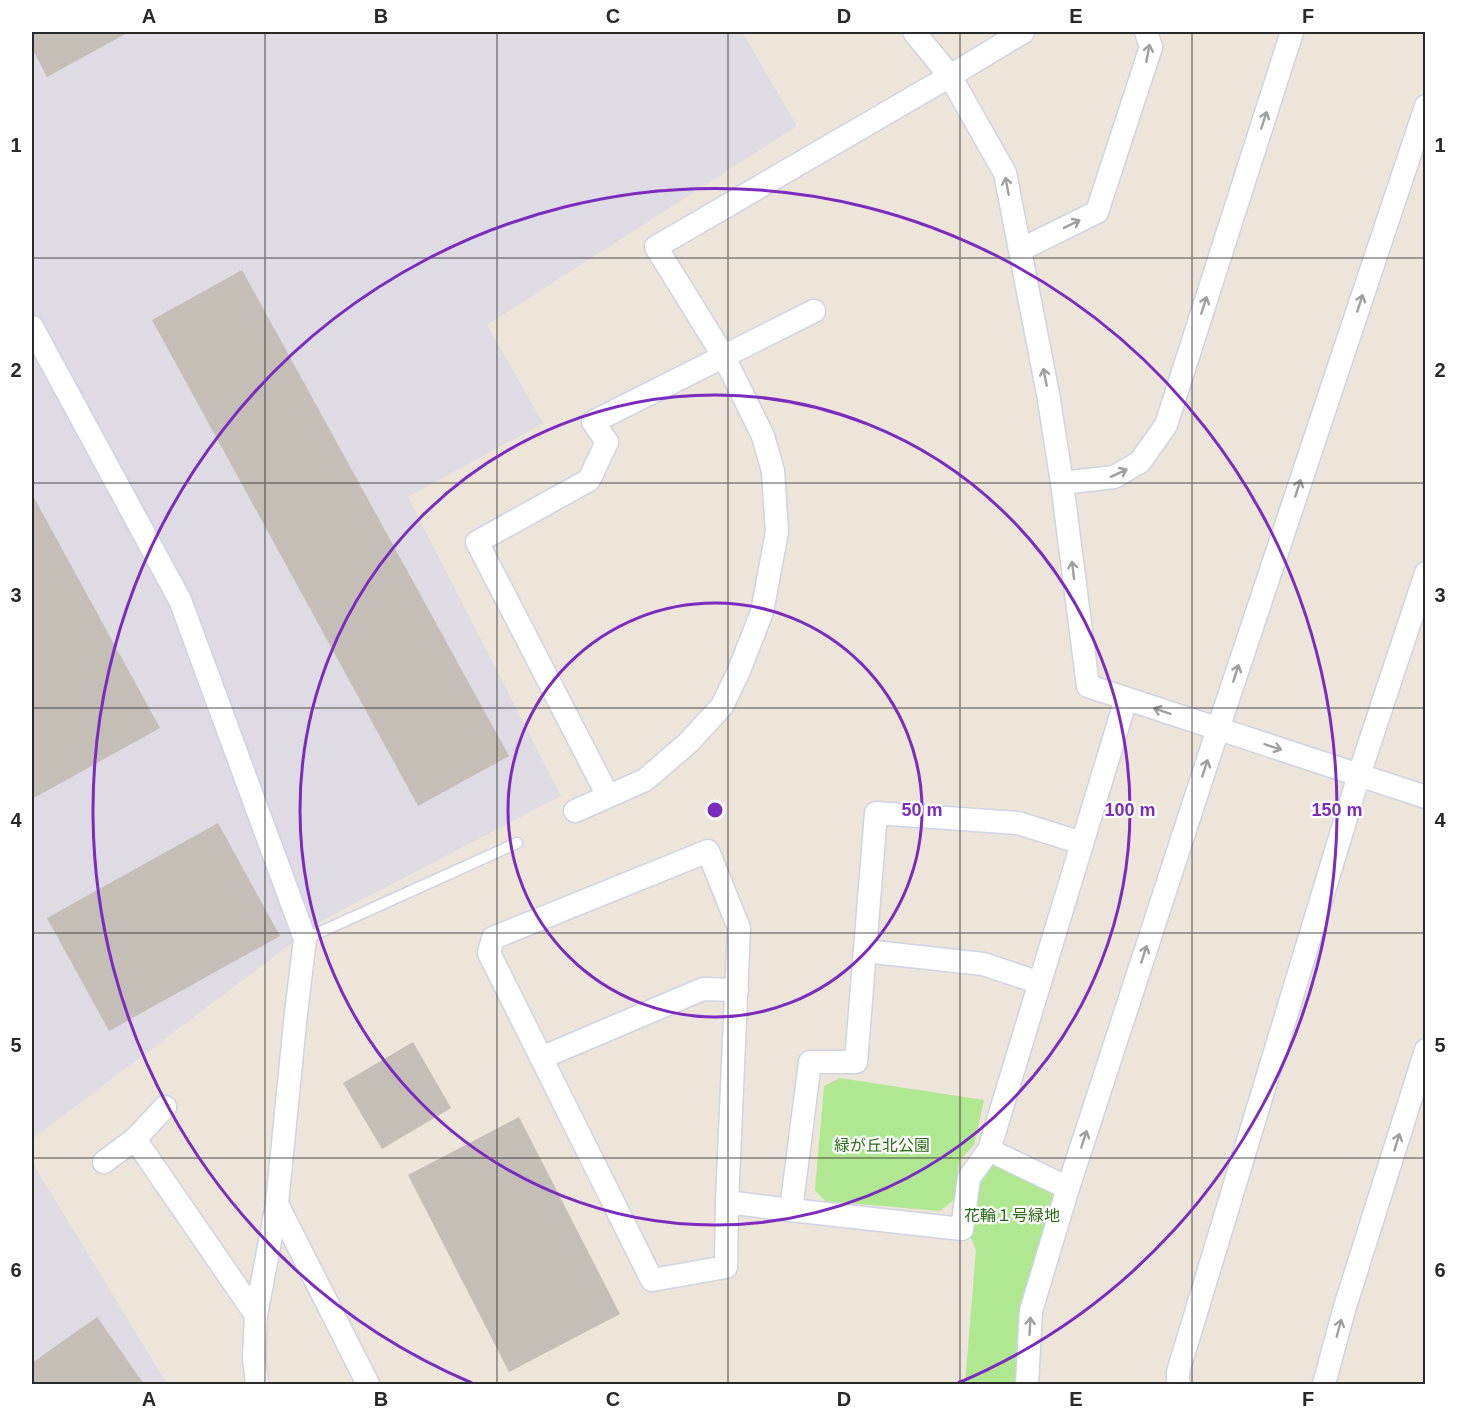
<svg xmlns="http://www.w3.org/2000/svg" width="1457" height="1416" font-family="Arial,'Noto Sans JP',sans-serif">
<rect width="100%" height="100%" fill="#ede4da"/>
<g fill="#dedbe4">
<path d="M32,32H742L797,126L487,325L543,423L408,497L561,796L321,921L32,1139Z"/>
<path d="M32,1162L167,1384H32Z"/>
</g>
<g fill="#b0e892">
<path d="M840,1078L984,1100L974,1145L959,1161L955,1199L940,1211L825,1201L815,1190L824,1086Z"/>
<path d="M990,1155L1064,1190L1023,1384H965L976,1250L968,1231L973,1178Z"/>
</g>
<g fill="#c4beb7">
<path d="M32,32H129L47,77L32,48Z"/>
<path d="M242,270L509,756L418,806L152,320Z"/>
<path d="M32,494L160,728L32,799Z"/>
<path d="M218,823L280,936L109,1031L47,918Z"/>
<path d="M413,1042L451,1108L382,1149L343,1083Z"/>
<path d="M519,1117L620,1314L509,1372L408,1175Z"/>
<path d="M97,1317L144,1384H32V1363Z"/>
</g>
<g fill="none" stroke-linecap="round" stroke-linejoin="round">
<g stroke="#cfd3e4" stroke-width="13">
<path id="service" d="M305,939L517,843"/>
</g>
<g stroke="#cfd3e4" stroke-width="25">
<g id="minor">
<path d="M914,32L950,76L1005,173L1048,394L1062,483L1088,686L1426,797"/>
<path d="M1020,250L1097,212L1151,47L1146,32"/>
<path d="M32,327L180,600L305,939L296,1013L277,1204L256,1315L254,1357L257,1384"/>
<path d="M1062,483L1114,477L1140,462L1166,425L1292,32"/>
<path d="M608,796L477,542L589,480L607,442L593,422L814,311"/>
<path d="M575,811L645,780L688,743L722,706L738,673L762,612L777,532L773,471L763,436L724,357L656,247L950,76L1023,32"/>
<path d="M1082,843L1018,823L876,813L856,1062H810L791,1210L962,1229L969,1178L989,1150L1126,699"/>
<path d="M865,951L983,964L1040,983"/>
<path d="M541,1058L703,989L737,990"/>
<path d="M135,1139L256,1315"/>
<path d="M989,1150L1068,1188"/>
<path d="M104,1162L135,1139L165,1107"/>
<path d="M727,1202L739,928L708,851L493,938L489,953L652,1280L726,1267L727,1202L791,1210"/>
<path d="M277,1204L368,1384"/>
<path d="M1027,1384L1031,1311L1068,1188L1218,729L1426,106"/>
<path d="M1178,1384V1372L1359,775L1426,573"/>
<path d="M1324,1384L1344,1310L1426,1050"/>
</g>
</g>
<use href="#service" stroke="#fff" stroke-width="10"/>
<use href="#minor" stroke="#fff" stroke-width="22"/>
</g>
<defs><path id="oneway-shaft" d="M-6 0H5M1.5-3L5.5 0L1.5 3" fill="none" stroke-width="1.6" stroke-linecap="round" stroke-linejoin="round" transform="scale(1.5)"/></defs>
<g stroke="#9f9f9f">
<use href="#oneway-shaft" transform="translate(1148 53) rotate(-79)"/>
<use href="#oneway-shaft" transform="translate(1264 120) rotate(-72)"/>
<use href="#oneway-shaft" transform="translate(1007 186) rotate(-101)"/>
<use href="#oneway-shaft" transform="translate(1072 224) rotate(-26)"/>
<use href="#oneway-shaft" transform="translate(1360 303) rotate(-72)"/>
<use href="#oneway-shaft" transform="translate(1204 305) rotate(-72)"/>
<use href="#oneway-shaft" transform="translate(1045 377) rotate(-101)"/>
<use href="#oneway-shaft" transform="translate(1119 473) rotate(-25)"/>
<use href="#oneway-shaft" transform="translate(1298 488) rotate(-72)"/>
<use href="#oneway-shaft" transform="translate(1073 570) rotate(-97)"/>
<use href="#oneway-shaft" transform="translate(1236 673) rotate(-72)"/>
<use href="#oneway-shaft" transform="translate(1162 711) rotate(-162)"/>
<use href="#oneway-shaft" transform="translate(1273 747) rotate(18)"/>
<use href="#oneway-shaft" transform="translate(1205 768) rotate(-72)"/>
<use href="#oneway-shaft" transform="translate(1144 954) rotate(-72)"/>
<use href="#oneway-shaft" transform="translate(1084 1139) rotate(-72)"/>
<use href="#oneway-shaft" transform="translate(1397 1142) rotate(-73)"/>
<use href="#oneway-shaft" transform="translate(1030 1326) rotate(-87)"/>
<use href="#oneway-shaft" transform="translate(1339 1328) rotate(-75)"/>
</g>
<path fill="none" stroke="#292929" stroke-width="1.5" stroke-opacity="0.55" d="M265,32V1384M497,32V1384M728,32V1384M960,32V1384M1192,32V1384M32,258H1426M32,483H1426M32,708H1426M32,933H1426M32,1158H1426"/>
<g fill="none" stroke="#7b2cbf" stroke-width="3">
<circle cx="715" cy="810" r="207"/>
<circle cx="715" cy="810" r="415"/>
<path d="M472 1383A622 622 0 1 1 958 1383"/>
</g>
<g text-anchor="middle" dominant-baseline="central" stroke-width="4.5" stroke-linejoin="round" paint-order="stroke">
<g font-size="16" fill="#286b14" stroke="#fff">
<text x="882" y="1145">緑が丘北公園</text>
<text x="1012" y="1215">花輪１号緑地</text>
</g>
</g>
<circle cx="715" cy="810" r="9" fill="#7b2cbf" stroke="#fff" stroke-width="3"/>
<g font-size="18" text-anchor="middle" font-weight="bold" fill="#7b2cbf" stroke="#fff" stroke-width="4.5" stroke-linejoin="round" paint-order="stroke">
<text x="922" y="816">50 m</text>
<text x="1130" y="816">100 m</text>
<text x="1337" y="816">150 m</text>
</g>
<rect width="1457" height="1416" fill="none" stroke="#ffffff" stroke-width="66"/>
<rect x="33" y="33" width="1391" height="1350" fill="none" stroke="#292929" stroke-width="2"/>
<g font-size="20" text-anchor="middle" font-weight="bold" fill="#292929">
<text x="149" y="23">A</text>
<text x="381" y="23">B</text>
<text x="613" y="23">C</text>
<text x="844" y="23">D</text>
<text x="1076" y="23">E</text>
<text x="1308" y="23">F</text>
<text x="16" y="152">1</text>
<text x="1440" y="152">1</text>
<text x="16" y="377">2</text>
<text x="1440" y="377">2</text>
<text x="16" y="602">3</text>
<text x="1440" y="602">3</text>
<text x="16" y="827">4</text>
<text x="1440" y="827">4</text>
<text x="16" y="1052">5</text>
<text x="1440" y="1052">5</text>
<text x="16" y="1277">6</text>
<text x="1440" y="1277">6</text>
<text x="149" y="1406">A</text>
<text x="381" y="1406">B</text>
<text x="613" y="1406">C</text>
<text x="844" y="1406">D</text>
<text x="1076" y="1406">E</text>
<text x="1308" y="1406">F</text>
</g>
</svg>
